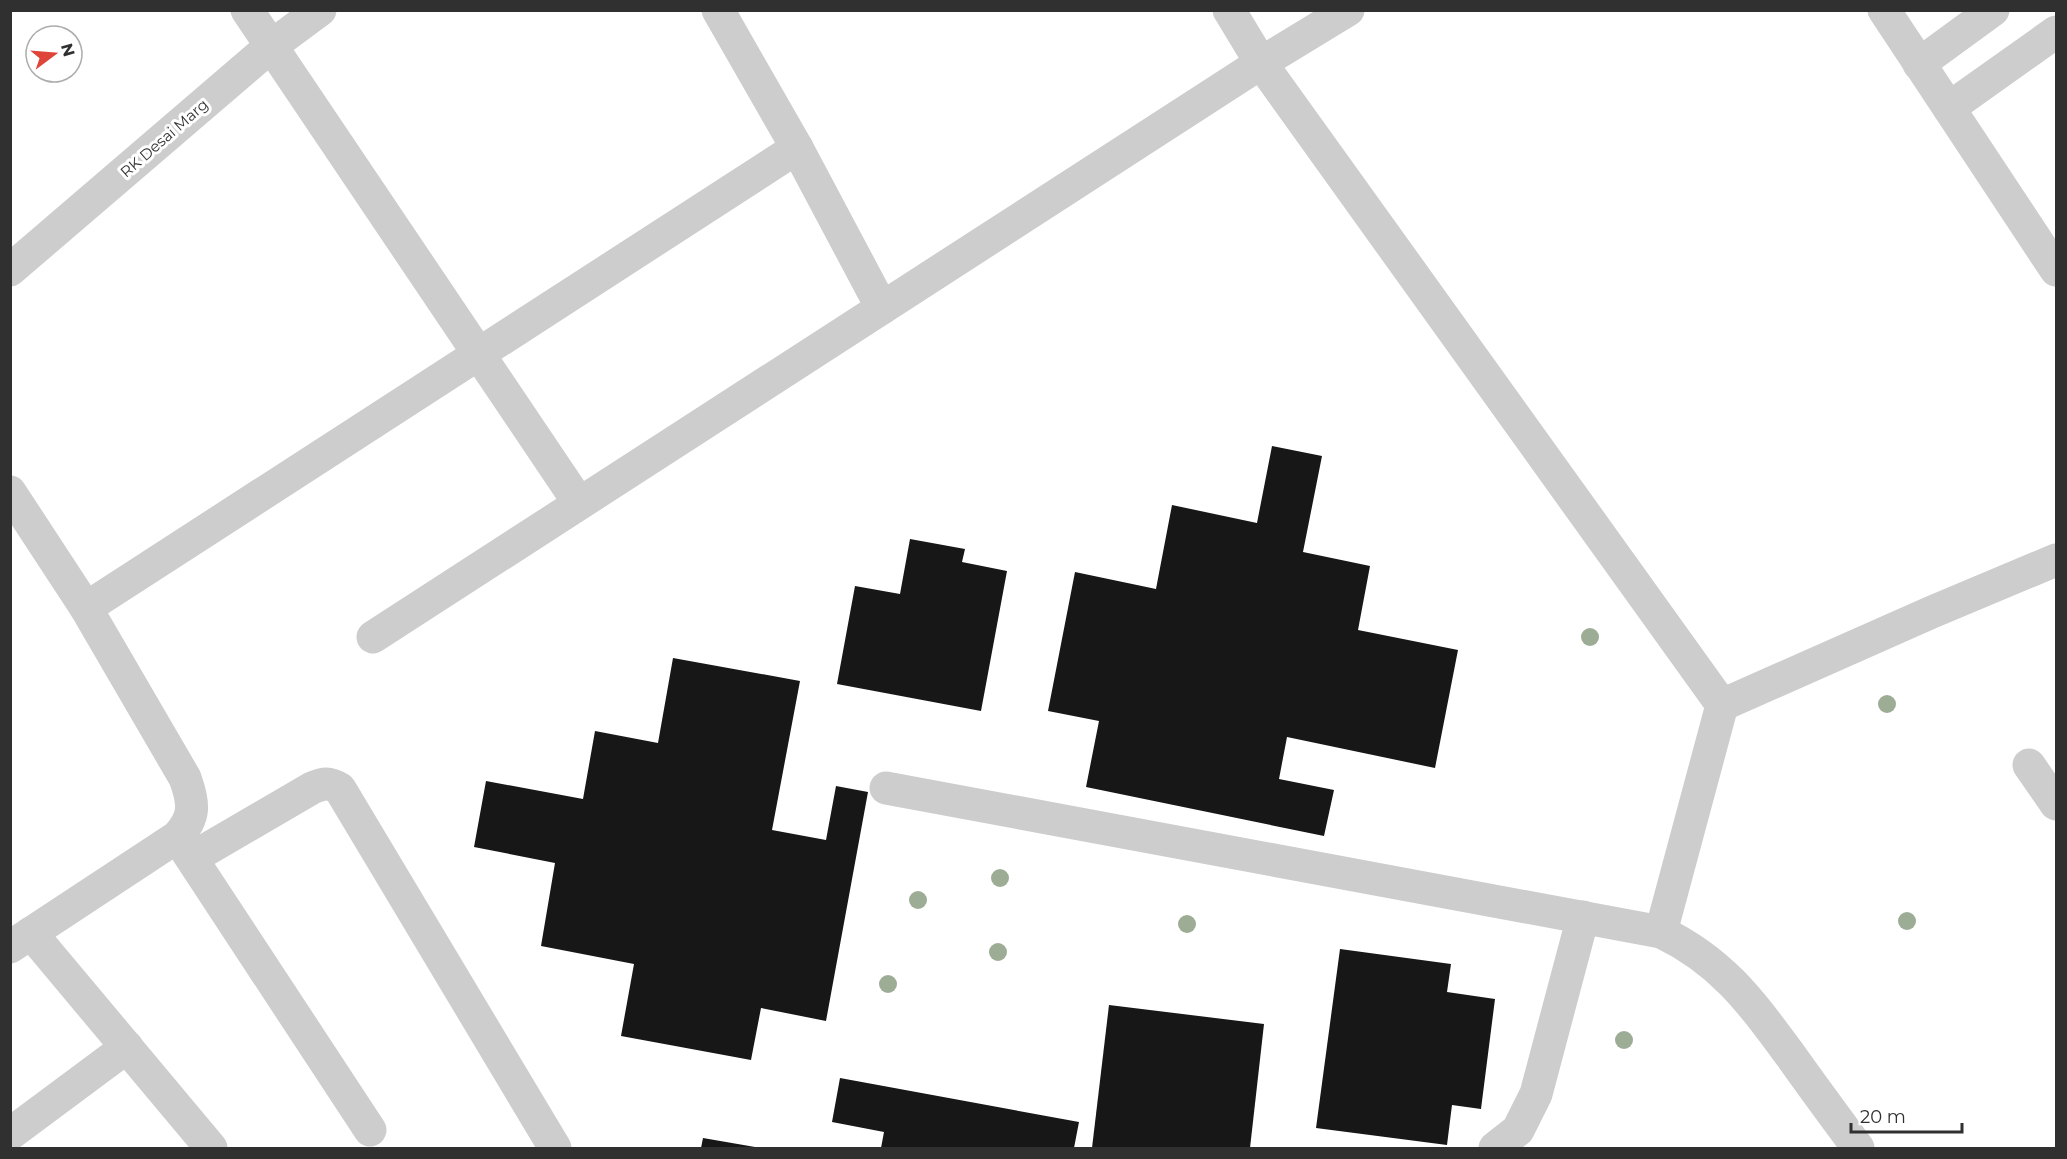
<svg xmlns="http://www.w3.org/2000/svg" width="2067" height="1159" font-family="Montserrat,sans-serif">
<rect width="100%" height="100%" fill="#fff"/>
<g fill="#171717">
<path d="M1272,446L1322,456L1303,552L1370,566L1358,630L1458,650L1435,768L1287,737L1279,779L1334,790L1324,836L1086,787L1099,721L1048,711L1075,572L1156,589L1172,505L1257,523Z"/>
<path d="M910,539L965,549L962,562L1007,571L981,711L837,684L855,586L900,594Z"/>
<path d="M673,658L800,681L772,830L826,840L836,786L868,792L826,1021L761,1008L751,1060L621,1036L634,964L541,946L555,863L474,847L486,781L583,799L595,731L658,743Z"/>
<path d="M1340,949L1451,964L1447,992L1495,999L1481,1109L1452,1105L1447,1145L1316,1128Z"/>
<path d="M1109,1005L1264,1024L1250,1148H1092Z"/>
<path d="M840,1078L1079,1122L1074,1148H881L884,1132L832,1122Z"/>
<path d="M703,1138L755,1147V1148H701Z"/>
</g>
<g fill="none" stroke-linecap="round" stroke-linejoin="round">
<g stroke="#cdcdcd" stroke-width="33">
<path d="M247,10L579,503"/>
<path d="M718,10L797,148L882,308"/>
<path d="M1229,10L1261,63L1722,705L1932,612L2056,560"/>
<path d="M1884,10L2056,270"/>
<path d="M1919,64L1993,10"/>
<path d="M1949,108L2056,32"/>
<path d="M10,270L270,47L320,10"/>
<path d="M10,492L86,608L185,778C194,803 196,817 177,837L10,947"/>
<path d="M86,608L797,148"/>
<path d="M373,637L1261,63L1348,10"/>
<path d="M2029,765L2056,804"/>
<path d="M886,788L1661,932C1723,962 1751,1002 1791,1056C1813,1087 1836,1118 1858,1148"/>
<path d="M180,841L370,1130"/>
<path d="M192,858L312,788C324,783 329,782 340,789L555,1148"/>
<path d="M1661,932L1722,705"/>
<path d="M31,933L211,1148"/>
<path d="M10,1134L127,1047"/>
<path d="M1495,1148L1518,1130L1536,1094L1583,917"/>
</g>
</g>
<g fill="#9dad95">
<circle cx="1590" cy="637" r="9"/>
<circle cx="1887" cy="704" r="9"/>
<circle cx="1000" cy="878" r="9"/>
<circle cx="918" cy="900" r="9"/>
<circle cx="1907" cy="921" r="9"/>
<circle cx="1187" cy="924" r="9"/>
<circle cx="998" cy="952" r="9"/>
<circle cx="888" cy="984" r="9"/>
<circle cx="1624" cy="1040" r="9"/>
</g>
<g text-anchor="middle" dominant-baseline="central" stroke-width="6" stroke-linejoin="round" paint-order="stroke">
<g font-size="15" fill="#303030" stroke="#fff">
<text transform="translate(164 138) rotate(-41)">RK Desai Marg</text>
</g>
</g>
<rect width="2067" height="1159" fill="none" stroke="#303030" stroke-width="24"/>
<g transform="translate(54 54) rotate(74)"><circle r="28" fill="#ffffff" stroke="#acacac" stroke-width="1.5"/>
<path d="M0-4.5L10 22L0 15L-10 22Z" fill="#df443a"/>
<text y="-9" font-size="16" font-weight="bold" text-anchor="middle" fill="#303030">N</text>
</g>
<path d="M1851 1123v9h111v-9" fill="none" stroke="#303030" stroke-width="3"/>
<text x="1860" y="1123" font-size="18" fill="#303030" stroke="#ffffff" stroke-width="4.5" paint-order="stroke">20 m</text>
</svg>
